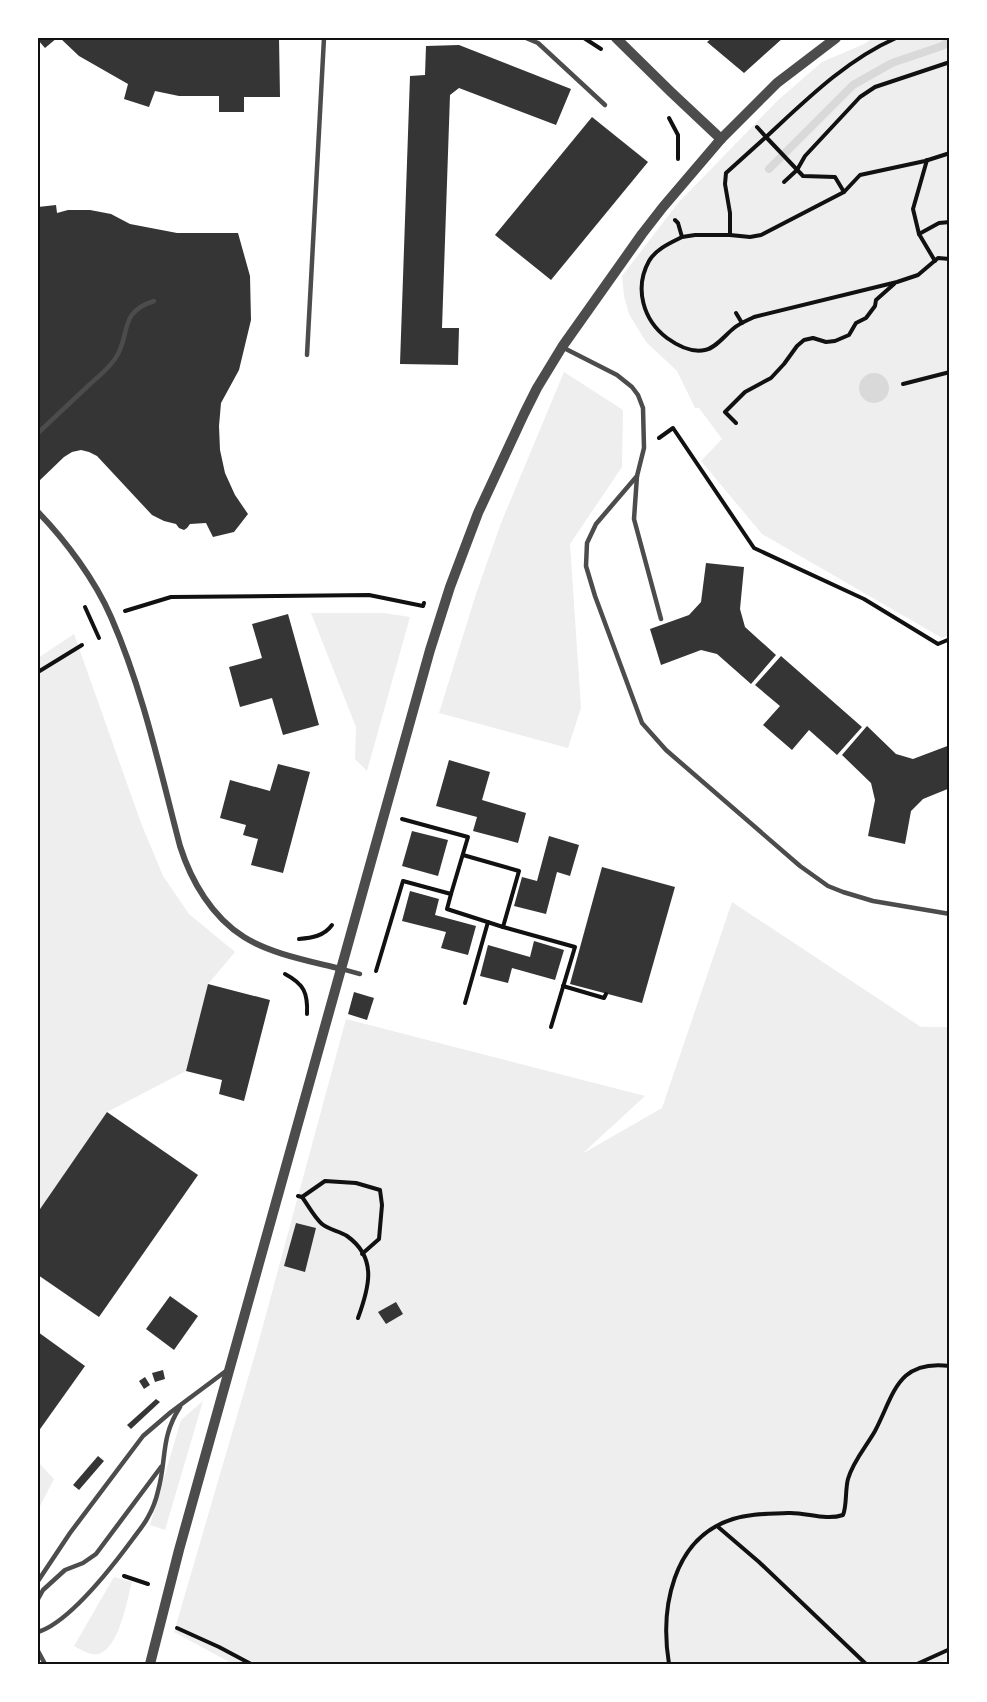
<svg xmlns="http://www.w3.org/2000/svg" width="987" height="1702" font-family="'Space Grotesk',sans-serif">
<rect width="100%" height="100%" fill="#fff"/>
<g fill="#eee">
<path d="M873,38H949V635L942,638L762,534L701,461L722,439L699,408H695L677,371L646,342L629,314L624,296L622,276L678,203L777,101L822,62L864,44Z"/>
<path d="M564,372L623,410L622,467L570,544L581,708L568,748L439,713L476,594L501,523Z"/>
<path d="M311,613H384L410,617L367,771L355,759L356,727Z"/>
<path d="M74,634L141,823L163,876L189,914L235,952L208,984L186,1071L107,1112L38,1212V658Z"/>
<path d="M732,902L921,1027H949V1658L937,1664H233L174,1632L258,1344L346,1019L645,1096L582,1154L662,1108Z"/>
<path d="M203,1401L165,1530L150,1525L181,1420Z"/>
<path d="M38,1462L54,1479L38,1510Z"/>
<path d="M114,1577L132,1582C127,1599 118,1659 92,1654C86,1653 80,1649 74,1646Z"/>
</g>
<circle fill="#d9d9d9" cx="874" cy="388" r="15"/>
<g fill="none" stroke-linecap="round" stroke-linejoin="round">
<path stroke="#d9d9d9" stroke-width="8" d="M769,169L853,85L892,63L942,46L950,41"/>
</g>
<g fill="#353535">
<path d="M38,38H57L45,48L38,40Z"/>
<path d="M60,38H279L280,97H244V112H219V96H179L155,91L149,107L124,99L128,84L79,56Z"/>
<path d="M712,38H783L744,73L707,42Z"/>
<path d="M459,45L571,89L556,125L459,88L450,95L442,328H459L458,365L400,364L410,76L425,75L426,46Z"/>
<path d="M592,117L648,162L551,280L495,235Z"/>
<path d="M56,205L57,213L68,210H90L111,214L130,224L177,233H238L250,276L251,320L239,370L221,403L219,426L220,450L225,473L235,495L248,514L234,532L213,537L206,523L190,524L187,528L184,530L179,528L176,524L164,521L152,515L97,456L89,452L81,450L72,452L64,457L38,482V207Z"/>
<path d="M706,563L744,567L740,609L745,627L776,655L751,684L717,654L701,650L661,665L650,629L689,615L701,602Z"/>
<path d="M288,614L319,725L283,735L272,698L240,707L229,667L262,658L252,624Z"/>
<path d="M781,656L862,727L837,755L809,730L792,750L763,725L780,706L755,685Z"/>
<path d="M867,726L896,754L913,759L950,745V788L923,799L911,811L905,844L868,836L875,800L871,783L842,755Z"/>
<path d="M449,760L490,772L482,800L526,813L518,843L473,831L477,817L436,806Z"/>
<path d="M278,764L310,772L283,873L251,865L258,839L243,835L246,825L220,818L230,780L270,791Z"/>
<path d="M412,831L448,840L438,876L402,866Z"/>
<path d="M549,836L579,845L570,876L557,872L546,914L514,906L522,877L537,881Z"/>
<path d="M602,867L675,887L642,1003L570,984Z"/>
<path d="M410,891L439,899L435,915L476,926L468,955L441,948L446,932L402,921Z"/>
<path d="M534,941L564,950L555,980L512,968L508,983L480,976L488,945L530,957Z"/>
<path d="M208,984L270,1000L244,1101L219,1094L222,1080L186,1071Z"/>
<path d="M354,992L374,998L367,1020L348,1014Z"/>
<path d="M107,1112L198,1175L99,1317L38,1275V1212Z"/>
<path d="M296,1223L316,1228L305,1272L284,1266Z"/>
<path d="M170,1296L198,1316L174,1350L146,1329Z"/>
<path d="M396,1302L403,1314L386,1324L378,1312Z"/>
<path d="M38,1332L85,1366L38,1432Z"/>
<path d="M163,1370L165,1379L155,1382L152,1373Z"/>
<path d="M145,1377L150,1385L144,1389L139,1381Z"/>
<path d="M156,1399L160,1402L131,1429L127,1425Z"/>
<path d="M98,1456L104,1461L79,1490L73,1485Z"/>
</g>
<g fill="none" stroke-linecap="round" stroke-linejoin="round">
<g stroke="#111" stroke-width="4">
<path d="M584,38L601,49"/>
<path d="M669,118L678,135V159"/>
<path d="M784,182L797,170L805,156L860,97L875,87L950,62"/>
<path d="M844,192L835,177L803,176L766,137C806,100 846,60 896,38"/>
<path d="M675,220L678,223L682,237L695,235H730V213L725,184L726,173L766,137L757,127"/>
<path d="M919,234L913,209L927,160"/>
<path d="M730,235L750,237L761,235L844,192L860,175L925,161L950,153"/>
<path d="M682,237C670,243 656,249 649,261C634,288 643,320 667,338C678,346 691,353 705,350C716,348 726,334 734,328C740,323 748,320 754,317L897,282L918,275L938,258L950,259"/>
<path d="M935,261L919,234L939,223L950,222"/>
<path d="M736,313L742,323"/>
<path d="M903,384L950,372"/>
<path d="M736,423L725,412L745,392L771,378L784,364L797,346L804,340L813,338L826,342L835,341L849,335L856,323L866,318L875,306L876,300L894,284"/>
<path d="M659,438L673,428L754,548L864,599L938,644L950,639"/>
<path d="M85,607L99,638"/>
<path d="M125,611L171,597L369,595L423,606L424,603"/>
<path d="M38,672L82,645"/>
<path d="M451,894L447,909L503,927L519,871L463,855"/>
<path d="M503,927L575,947L551,1027"/>
<path d="M299,939C312,938 324,936 332,925"/>
<path d="M376,971L403,881L451,894L468,837L402,819"/>
<path d="M285,974C304,984 308,993 307,1014"/>
<path d="M563,986L604,998L606,994"/>
<path d="M465,1003L488,922"/>
<path d="M298,1196L302,1197C308,1205 314,1217 322,1224C329,1230 340,1231 347,1236C378,1258 369,1288 358,1318"/>
<path d="M302,1197L325,1181L356,1183L380,1190L382,1205L379,1239L362,1254"/>
<path d="M717,1526L759,1562L866,1664"/>
<path d="M124,1576L148,1584"/>
<path d="M177,1628L219,1647L251,1664"/>
<path d="M669,1664C660,1609 672,1538 733,1519C751,1513 770,1514 788,1513C806,1512 825,1521 843,1515C847,1506 845,1490 848,1479C853,1461 866,1447 875,1431C894,1395 897,1359 950,1366"/>
<path d="M917,1664L950,1649"/>
</g>
<g stroke="#4c4c4c" stroke-width="4.5">
<path d="M526,38L538,43L605,105"/>
<path d="M562,347L617,375L632,387L638,395L643,408L644,448L637,476L596,524L587,543L586,566L595,596L642,723L666,750L800,866L828,886L843,892L873,901L950,914"/>
<path d="M307,355L324,38"/>
<path d="M38,433C55,417 72,401 89,385C98,377 108,369 115,359C132,334 117,313 154,301"/>
<path d="M637,476L634,519L661,619"/>
<path d="M342,969L360,974"/>
<path d="M38,1581L70,1533L143,1436L171,1412L226,1371"/>
<path d="M38,1599L43,1590L65,1570L83,1563L96,1554L161,1467"/>
<path d="M38,1632C70,1622 112,1567 132,1540C137,1533 144,1525 148,1517C152,1510 156,1500 158,1491C167,1459 160,1438 180,1407"/>
<path d="M38,1651L45,1664"/>
</g>
<path stroke="#4c4c4c" stroke-width="6" d="M38,512C66,541 95,580 111,617C143,690 160,770 180,846C191,881 212,917 244,937C271,954 310,961 341,969"/>
<g stroke="#4c4c4c" stroke-width="10">
<path d="M616,38L671,92L721,139"/>
<path d="M150,1664L179,1550L430,650L450,587L478,513L524,414L537,388L562,347L642,234L663,207L721,139L777,83L836,38"/>
</g>
</g>
<rect width="987" height="1702" fill="none" stroke="#ffffff" stroke-width="78"/>
<rect x="39" y="39" width="909" height="1624" fill="none" stroke="#111" stroke-width="2"/>
</svg>
